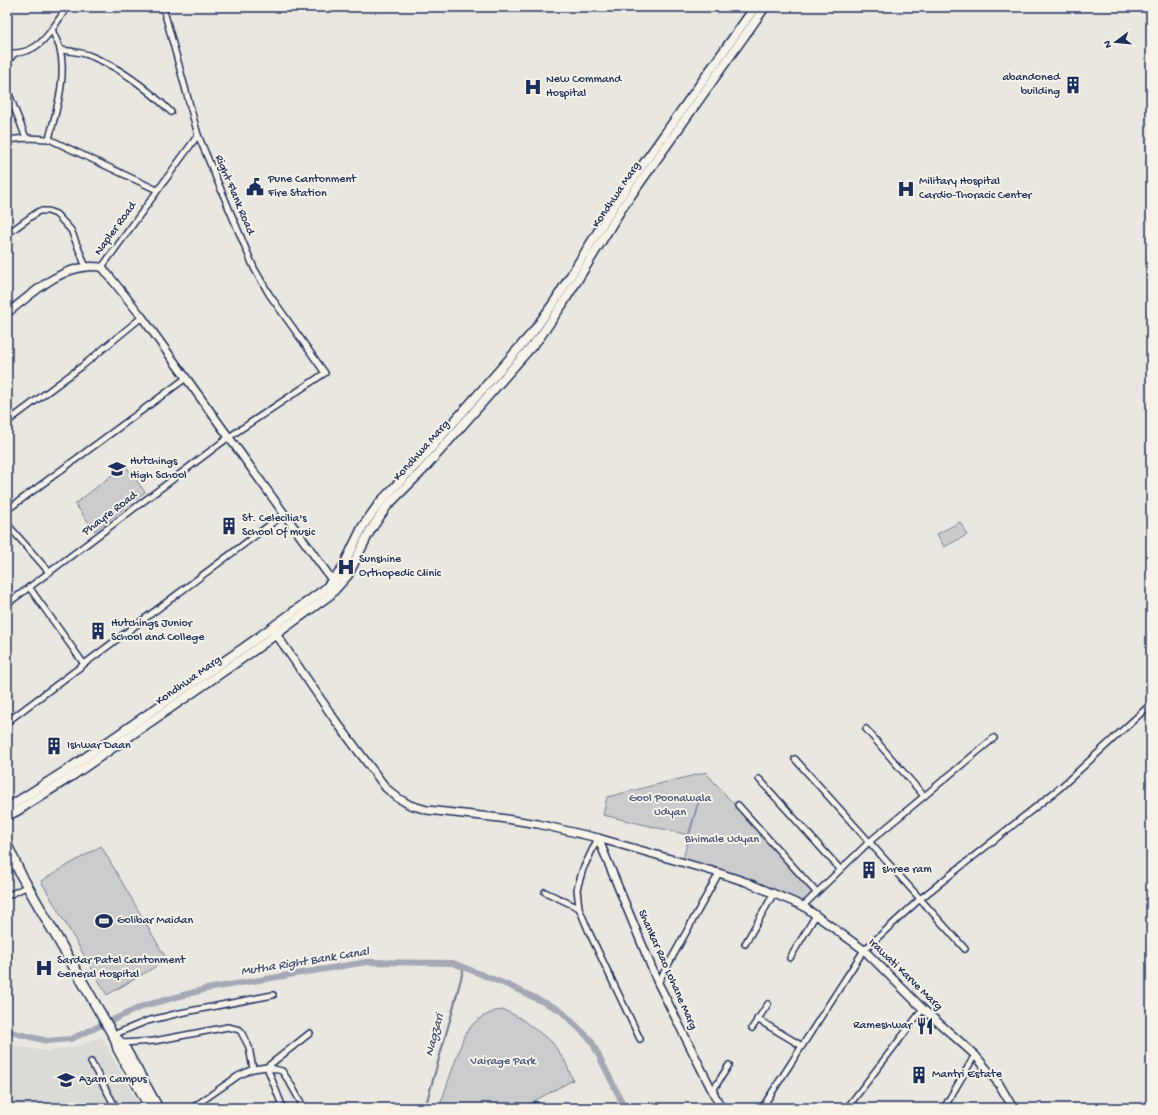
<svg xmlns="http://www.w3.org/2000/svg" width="1158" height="1115" font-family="'Gochi Hand',sans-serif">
<rect width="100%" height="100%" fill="#eae7e0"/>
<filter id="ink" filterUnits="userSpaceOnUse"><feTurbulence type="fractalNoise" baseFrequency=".025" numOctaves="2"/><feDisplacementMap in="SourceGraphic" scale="8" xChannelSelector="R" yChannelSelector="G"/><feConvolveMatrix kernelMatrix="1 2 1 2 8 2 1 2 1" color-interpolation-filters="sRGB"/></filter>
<g filter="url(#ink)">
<path fill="#dadad6" d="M101,1037L141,1108H7V1043L17,1047L48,1051L78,1046Z"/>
<g fill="#cbcccd" stroke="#737e96">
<path d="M125,465L145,492L95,531L75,504Z"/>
<path d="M960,522L967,535L944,547L937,534Z"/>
<path d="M707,772V774L814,894L804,904L683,859L699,800L688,835L603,815L607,797Z"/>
<path d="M101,846L167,960L107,995L41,881Z"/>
<path d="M504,1010L520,1018L552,1042L565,1061L573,1080L521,1108H439L464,1036L473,1024L482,1017L495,1011Z"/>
</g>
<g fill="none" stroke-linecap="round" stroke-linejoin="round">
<path stroke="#6d7892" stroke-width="2" d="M425,1108L452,1013L464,967"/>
<path stroke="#a3a8b4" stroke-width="6" d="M7,1031L47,1041L71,1039L143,1006L206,989L367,962L453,963L510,986L560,1010L591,1040L625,1108"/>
<g stroke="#1b2f5e" stroke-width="8">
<g id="street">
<path d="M60,50C71,51 83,52 93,57C122,69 148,89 171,112"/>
<path d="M7,53C40,56 51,31 67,7"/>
<path d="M7,62L14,54"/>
<path d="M7,89L26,138"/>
<path d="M49,139C56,111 67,78 60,49C58,42 54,36 52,29"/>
<path d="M7,140L26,138L49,139L157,190"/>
<path d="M7,234L39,211H48L56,214L71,230L86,267"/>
<path d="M102,267L198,135"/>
<path d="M7,422L81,367L142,317"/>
<path d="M7,510L186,378"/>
<path d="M7,524L49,572"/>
<path d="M29,587L84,664"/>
<path d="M7,604L229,437L325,373L269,294L254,268L198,135L163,7"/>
<path d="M7,722L284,514"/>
<path d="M866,729L924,796"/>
<path d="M795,759L965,949"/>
<path d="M759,779L840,869"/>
<path d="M738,805L816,892"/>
<path d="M598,838L583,869L577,889L579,908L589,932L640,1039"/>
<path d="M545,892L579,908"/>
<path d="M7,896L28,886"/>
<path d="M803,906L869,842L994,738"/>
<path d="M745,944L774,893"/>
<path d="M790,958L816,915"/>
<path d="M658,983L719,873"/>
<path d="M757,1019L802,1046"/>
<path d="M752,1028L768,1004"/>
<path d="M113,1035L147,1021L180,1013L273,995"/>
<path d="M122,1043L154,1041L228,1027L240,1030L249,1047L253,1069"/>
<path d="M91,1062L116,1108"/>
<path d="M713,1093L715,1087L729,1065"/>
<path d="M536,1105L538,1108"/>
<path d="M192,1108L238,1076L253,1069L267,1067L282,1071L290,1083L304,1108"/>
<path d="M283,1108L267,1067L310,1033"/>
<path d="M762,1108L864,950L920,899L1061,787L1151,704"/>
<path d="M847,1108L923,1009"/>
<path d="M944,1108L975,1055"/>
</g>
</g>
<g stroke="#1b2f5e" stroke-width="10">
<g id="secondary">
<path d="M7,313C30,296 56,270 86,267C91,266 97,267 102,267L142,317L335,584"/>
<path d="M274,631L335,720L386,788L398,798L410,805L427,810L500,818L538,824L598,838L719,873L746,882L803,906L864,950L923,1009L975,1055L999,1084L1013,1108"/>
<path d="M598,838L658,983L721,1108"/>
</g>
</g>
<g stroke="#1b2f5e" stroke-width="11">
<g id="primary">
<path d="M7,808L67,770L249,644L325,589L341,571L363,526L381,501L416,465L533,332L555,301L615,204L755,7"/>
<path d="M7,816L17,811L72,776L253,651L330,595L348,575L370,531L387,506L422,471L540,337L562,305L622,208L765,7"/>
</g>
</g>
<g stroke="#1b2f5e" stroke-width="12">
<g id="highway">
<path d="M7,845L21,875L113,1035L123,1045L158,1108"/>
<path d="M115,1038L118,1049L150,1108"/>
</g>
</g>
<use href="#street" stroke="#f7f3e8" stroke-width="5"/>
<use href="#secondary" stroke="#f7f3e8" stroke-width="7"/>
<use href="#primary" stroke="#f7f3e8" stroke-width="8"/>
<use href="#highway" stroke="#f7f3e8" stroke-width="9"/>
</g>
</g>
<defs>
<g id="building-bare" transform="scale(1.38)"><path d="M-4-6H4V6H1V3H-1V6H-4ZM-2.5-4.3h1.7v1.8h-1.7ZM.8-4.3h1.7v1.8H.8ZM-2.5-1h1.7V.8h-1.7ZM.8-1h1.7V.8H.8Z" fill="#1b2f5e" stroke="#f7f3e8" stroke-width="2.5" paint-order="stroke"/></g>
<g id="hospital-bare" transform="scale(1.38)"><path d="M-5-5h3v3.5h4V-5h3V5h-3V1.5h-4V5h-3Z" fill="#1b2f5e" stroke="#f7f3e8" stroke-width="2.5" paint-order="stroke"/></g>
<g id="civic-bare" transform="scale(1.38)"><path d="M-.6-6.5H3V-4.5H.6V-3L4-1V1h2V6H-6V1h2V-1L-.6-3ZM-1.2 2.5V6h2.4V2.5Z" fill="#1b2f5e" stroke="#f7f3e8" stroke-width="2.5" paint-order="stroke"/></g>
<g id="school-bare" transform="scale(1.38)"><path d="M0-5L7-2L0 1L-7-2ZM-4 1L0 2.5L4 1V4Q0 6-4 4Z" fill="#1b2f5e" stroke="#f7f3e8" stroke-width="2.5" paint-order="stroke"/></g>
<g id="stadium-bare" transform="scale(1.38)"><path d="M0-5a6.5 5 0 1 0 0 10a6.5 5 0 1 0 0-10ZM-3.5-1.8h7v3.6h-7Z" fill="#1b2f5e" stroke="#f7f3e8" stroke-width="2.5" paint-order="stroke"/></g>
<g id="restaurant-bare" transform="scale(1.38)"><path d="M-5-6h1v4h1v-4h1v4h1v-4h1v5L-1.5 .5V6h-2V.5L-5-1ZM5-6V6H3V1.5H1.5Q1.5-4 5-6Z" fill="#1b2f5e" stroke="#f7f3e8" stroke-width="2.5" paint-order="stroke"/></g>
<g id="university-bare" transform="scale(1.38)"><path d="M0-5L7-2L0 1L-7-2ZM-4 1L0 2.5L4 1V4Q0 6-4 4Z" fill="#1b2f5e" stroke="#f7f3e8" stroke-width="2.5" paint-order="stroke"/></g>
</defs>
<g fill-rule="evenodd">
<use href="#building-bare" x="1073" y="85"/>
<use href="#hospital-bare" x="533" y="87"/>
<use href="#civic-bare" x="255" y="187"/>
<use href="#hospital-bare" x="906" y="189"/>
<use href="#school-bare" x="117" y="469"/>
<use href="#building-bare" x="229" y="526"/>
<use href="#hospital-bare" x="346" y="567"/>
<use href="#building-bare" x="98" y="631"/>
<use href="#building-bare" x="54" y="746"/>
<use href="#building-bare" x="869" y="870"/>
<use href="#stadium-bare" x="104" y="921"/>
<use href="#hospital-bare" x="44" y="968"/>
<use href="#restaurant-bare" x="925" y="1026"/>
<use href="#building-bare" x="919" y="1075"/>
<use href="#university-bare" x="66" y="1080"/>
</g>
<g text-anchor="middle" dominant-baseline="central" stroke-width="4" stroke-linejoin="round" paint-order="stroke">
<g font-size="12" fill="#1b2f5e" stroke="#f7f3e8" text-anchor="start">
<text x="1060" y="78" text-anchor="end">abandoned<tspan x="1060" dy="14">building</tspan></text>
<text x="546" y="80">New Command<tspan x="546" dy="14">Hospital</tspan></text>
<text x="268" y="180">Pune Cantonment<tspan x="268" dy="14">Fire Station</tspan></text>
<text x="919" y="182">Military Hospital<tspan x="919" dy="14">Cardio-Thoracic Center</tspan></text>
<text x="130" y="462">Hutchings<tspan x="130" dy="14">High School</tspan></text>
<text x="242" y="519">St. Celecilia's<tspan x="242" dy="14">School Of music</tspan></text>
<text x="359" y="560">Sunshine<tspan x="359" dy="14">Orthopedic Clinic</tspan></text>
<text x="111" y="624">Hutchings Junior<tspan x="111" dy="14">School and College</tspan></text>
<text x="67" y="746">Ishwar Daan</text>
<text x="882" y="870">shree ram</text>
<text x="117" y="921">Golibar Maidan</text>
<text x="57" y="961">Sardar Patel Cantonment<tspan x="57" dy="14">General Hospital</tspan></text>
<text x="912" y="1026" text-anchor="end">Rameshwar</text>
<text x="932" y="1075">Mantri Estate</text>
<text x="79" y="1080">Azam Campus</text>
</g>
<g font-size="12" fill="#1b2f5e" stroke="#f7f3e8">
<text transform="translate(234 195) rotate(67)">Right Flank Road</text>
<text transform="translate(617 195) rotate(-56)">Kondhwa Marg</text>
<text transform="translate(116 229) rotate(-54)">Napler Road</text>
<text transform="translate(422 451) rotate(-48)">Kondhwa Marg</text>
<text transform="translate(110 514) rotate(-37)">Phayre Road</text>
<text transform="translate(189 681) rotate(-35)">Kondhwa Marg</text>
<text transform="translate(667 970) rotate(66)">Shankar Rao Lohane Marg</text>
<text transform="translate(905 975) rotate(44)">Irawati Karve Marg</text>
</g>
<g font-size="12" fill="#47567a" stroke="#f7f3e8">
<text x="670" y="799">Gool Poonawala<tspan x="670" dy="14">Udyan</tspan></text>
<text x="722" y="840">Bhimale Udyan</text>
<text x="503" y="1062">Vairage Park</text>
</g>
<g font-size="13" font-style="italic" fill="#445378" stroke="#f7f3e8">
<text transform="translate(305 962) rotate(-9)">Mutha Right Bank Canal</text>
<text transform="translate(435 1035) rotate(-75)">Nagzari</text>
</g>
</g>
<rect width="1158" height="1115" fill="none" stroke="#f7f3e8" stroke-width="24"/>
<rect x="12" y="12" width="1134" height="1091" fill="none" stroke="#1b2f5e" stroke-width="1.5" filter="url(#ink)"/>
<g transform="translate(1116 42) rotate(254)" stroke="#f7f3e8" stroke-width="3" paint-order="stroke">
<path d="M0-3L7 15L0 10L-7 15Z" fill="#1b2f5e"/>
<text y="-6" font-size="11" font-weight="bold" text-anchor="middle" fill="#1b2f5e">N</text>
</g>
</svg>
